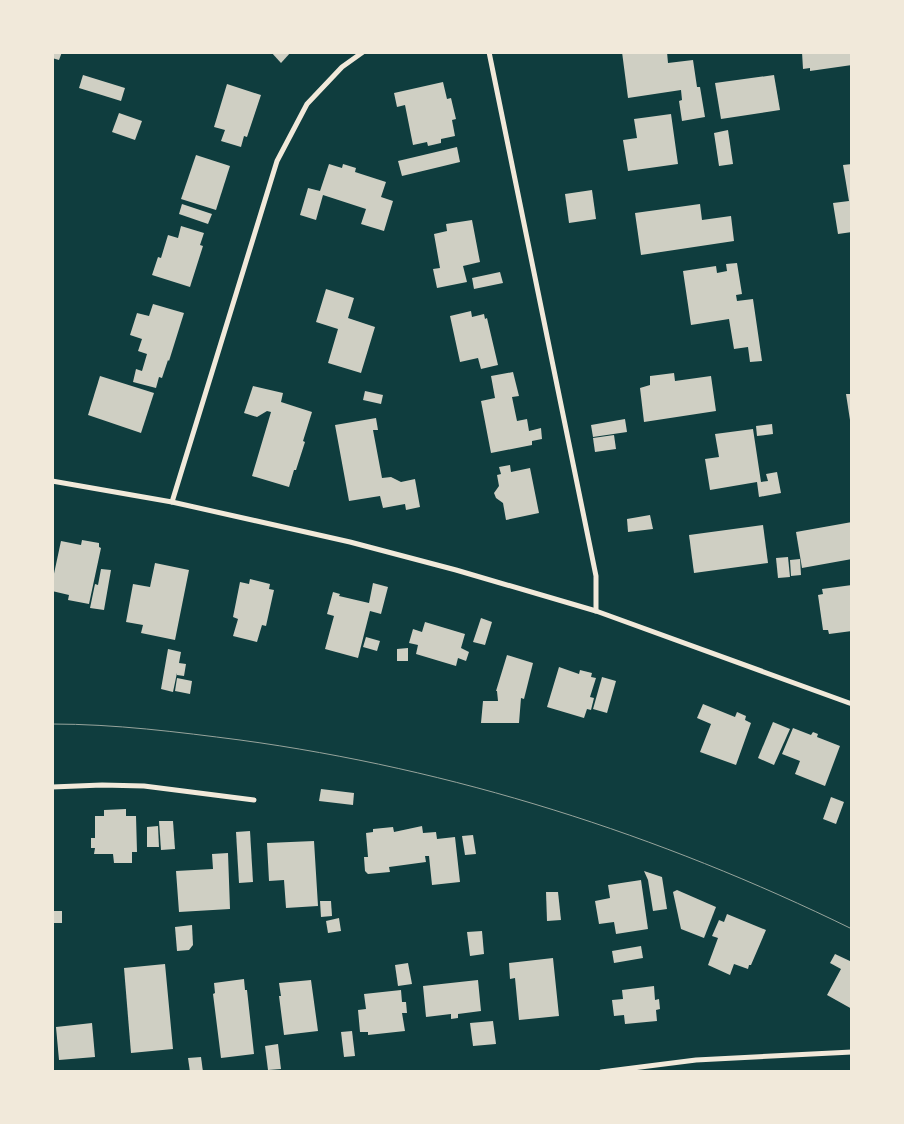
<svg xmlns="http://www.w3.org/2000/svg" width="904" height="1124" font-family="'DejaVu Sans',sans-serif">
<rect width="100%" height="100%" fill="#0f3d3e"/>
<g fill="#cfcfc3">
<path d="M52,52H62L59,60L52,58Z"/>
<path d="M271,52H291L281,63Z"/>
<path d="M622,52H667L668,63L693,60L697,87H700L705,117L682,121L679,101L682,100L681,90L628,98Z"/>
<path d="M802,52H852V65L810,71V68L803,69Z"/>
<path d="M83,75L125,88L121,101L79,88Z"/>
<path d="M774,75L780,110L721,119L715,83Z"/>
<path d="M443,82L447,99L451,98L456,119L452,120L455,136L441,139V143L428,146L427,142L413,145L405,105L397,107L394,93Z"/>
<path d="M227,84L261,95L247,137L244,136L241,147L221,141L225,130L214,127Z"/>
<path d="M119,113L142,121L135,140L112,132Z"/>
<path d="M671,114L678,164L628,171L623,140L637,138L634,119Z"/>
<path d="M728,130L733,164L719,166L714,133Z"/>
<path d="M457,147L460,162L402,176L398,161Z"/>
<path d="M196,155L230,166L216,210L181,199Z"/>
<path d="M329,164L342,168L343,164L356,168L355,172L386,182L381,197L393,201L384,231L361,224L366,209L323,195L316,220L300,215L308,188L320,191Z"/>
<path d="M852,164V232L838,234L833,203L849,201L843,165Z"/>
<path d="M592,190L596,219L569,223L565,194Z"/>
<path d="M182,204L212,214L208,224L179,214Z"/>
<path d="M700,204L702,220L731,216L734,241L641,255L635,213Z"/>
<path d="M472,220L480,262L463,266L467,282L437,288L433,269L440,268L434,234L447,231L446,224Z"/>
<path d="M181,226L204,233L200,245L203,246L190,287L152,275L158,257L161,258L168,235L178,238Z"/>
<path d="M737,263L742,294L736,295L737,301L753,299L762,361L750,362L748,347L734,349L729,319L691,325L683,271L716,266L717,273L727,271L726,264Z"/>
<path d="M500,272L503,283L474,289L472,278Z"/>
<path d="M326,289L354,298L348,318L375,327L361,373L328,363L338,329L316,322Z"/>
<path d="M153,304L184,313L169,361L168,360L162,378L159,377L156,388L133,382L136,369L142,371L147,354L138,351L142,339L130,335L137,313L149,316Z"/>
<path d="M471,311L472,317L484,314L485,319L487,318L498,365L481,369L478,358L460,362L450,316Z"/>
<path d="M513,372L519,396L512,397L517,421L527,419L529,431L541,428L542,439L532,441V445L491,453L481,401L495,398L491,376Z"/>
<path d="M674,373L675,381L711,376L716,411L644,422L640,388L650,385V376Z"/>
<path d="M100,376L154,393L141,433L88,415Z"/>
<path d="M253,386L283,393L281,402L312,412L303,441L305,442L296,470H294L289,487L252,476L271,412L267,411L257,417L244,413Z"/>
<path d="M365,391L383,395L381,404L363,400Z"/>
<path d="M846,394H852V420H850Z"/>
<path d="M376,418L378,430H373L382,478L391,477L401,482L415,479L420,507L406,510L405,504L383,508L380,496L349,501L335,425Z"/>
<path d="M625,419L627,432L593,437L591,425Z"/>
<path d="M772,424L773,434L757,436L756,426Z"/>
<path d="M753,429L761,482L768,481L766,474L777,472L781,493L759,497L757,482L710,490L705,459L719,457L715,434Z"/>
<path d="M614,435L616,449L595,452L593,438Z"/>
<path d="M510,465L511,472L530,468L539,513L506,520L503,503L496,498L494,493L499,486L497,475L501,474L499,467Z"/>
<path d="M650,515L653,529L628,532L627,519Z"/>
<path d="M852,522V559L802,568L796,532Z"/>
<path d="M763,525L768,563L694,573L689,535Z"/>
<path d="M82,540L99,543V547L101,548L89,604L68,600L69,595L52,591V583L61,541L81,545Z"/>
<path d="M788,557L790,577L778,578L776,558Z"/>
<path d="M800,559L801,575L791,576L790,560Z"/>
<path d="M155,563L189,570L175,640L141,633L143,625L126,622L133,584L150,587Z"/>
<path d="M101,569L111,570L104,610L90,608L95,584L98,585Z"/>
<path d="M250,579L270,584L269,589L274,590L266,626L262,625L257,642L233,636L238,619L233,617L240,582L249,584Z"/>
<path d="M373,583L388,587L381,614L370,611L358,658L325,649L334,616L327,614L333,592L340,594L339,596L369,603Z"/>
<path d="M852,585V631L829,634L828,630H823L818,595L823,594L822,589Z"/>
<path d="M481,618L492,622L485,645L473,642Z"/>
<path d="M425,622L465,634L461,648L469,652L466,661L458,658L456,666L416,654L418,645L409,643L413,629L422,632Z"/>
<path d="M366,637L380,641L377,651L363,647Z"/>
<path d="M408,648V661H397V649Z"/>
<path d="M168,649L181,652L179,663L186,664L184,676L177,675V673L173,692L161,689Z"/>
<path d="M507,655L533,663L524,699L521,698L519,723H481L483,701H498L497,691H496Z"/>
<path d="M559,667L579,674L580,670L592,673L591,677L596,678L590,697L594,698L591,710L587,709L584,718L547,707Z"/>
<path d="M602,677L616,681L607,713L593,709Z"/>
<path d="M177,678L192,681L190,694L175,691Z"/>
<path d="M703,704L735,717L737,712L746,716L745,720L751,723L736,765L700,752L711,724L697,718Z"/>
<path d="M773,722L790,729L774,765L758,758Z"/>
<path d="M793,728L811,735L813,732L818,734L817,737L840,746L825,786L795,774L800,761L782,754Z"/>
<path d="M321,789L354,793L353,805L319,801Z"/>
<path d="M831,797L844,802L836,824L823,819Z"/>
<path d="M126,809V816H136L137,852H132V863H114L113,854H94L95,848H91V838H95V816H104V810Z"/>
<path d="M159,821H173L175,849L161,850Z"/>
<path d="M158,826L159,847H147V827Z"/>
<path d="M422,826L423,833L436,832L437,839L455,837L460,882L432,885L429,856H425L426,862L389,867L390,872L368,874L365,871L364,857H368L366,833L373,832V829L393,827L394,832Z"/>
<path d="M250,831L253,882L239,883L236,832Z"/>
<path d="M473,835L476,854L465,855L462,836Z"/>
<path d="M314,841L318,906L286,908L284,880L269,881L267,843Z"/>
<path d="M228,853L230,909L179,912L176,871L213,869L212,854Z"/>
<path d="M644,871L662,877L667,909L653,911L648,880Z"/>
<path d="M641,880L648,929L616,934L614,922L599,924L595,901L610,898L608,885Z"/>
<path d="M677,890L716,907L704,938L681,929L673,892Z"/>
<path d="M546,892H558L561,920L547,921Z"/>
<path d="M320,901H331L332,916L321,917Z"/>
<rect x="52" y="911" width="10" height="12"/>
<path d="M727,914L766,930L751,965H749L748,969L734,964L730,975L708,965L718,938L712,936L719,920L724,922Z"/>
<path d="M339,918L341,931L328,933L326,921Z"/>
<path d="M192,925L193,945L189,950L177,951L175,927Z"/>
<path d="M482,931L484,954L470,956L467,932Z"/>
<path d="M641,946L643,958L614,963L612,951Z"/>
<path d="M835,954L852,962V1009L827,995L841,969L830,963Z"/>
<path d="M553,958L559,1016L519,1020L515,978L510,979L509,963Z"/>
<path d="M408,963L412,984L398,986L395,965Z"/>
<path d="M165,964L173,1049L131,1053L124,968Z"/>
<path d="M244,979L245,990H247L254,1054L221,1058L213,994L215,993L214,983Z"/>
<path d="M311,980L318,1031L284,1035L279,996H281L279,983Z"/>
<path d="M478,980L481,1011L458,1014V1018L451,1019V1014L426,1017L423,986Z"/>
<path d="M654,986L655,1000L659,999L660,1009L656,1010L657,1021L625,1024L624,1015L614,1016L612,1000L623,999L622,990Z"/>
<path d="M401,990L402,1002H406L407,1013H402L405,1031L368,1035V1032H360L358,1010L366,1009L364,994Z"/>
<path d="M493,1021L496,1044L473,1046L470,1023Z"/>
<path d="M92,1023L95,1057L59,1060L56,1027Z"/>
<path d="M352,1031L355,1056L344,1057L341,1032Z"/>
<path d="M278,1044L281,1069L268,1070L265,1046Z"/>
<path d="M201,1057L203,1072H190L188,1058Z"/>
</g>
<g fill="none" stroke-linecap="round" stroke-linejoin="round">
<g stroke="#f1e9da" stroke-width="5">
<path d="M489,52L596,576V611"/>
<path d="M52,481L172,502L350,542L456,570L596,611L852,704"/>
<path d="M172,502L277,161L307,104L342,67L363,52"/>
<path d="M52,787L102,785L144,786L254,800"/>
<path d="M601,1072L696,1060L852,1052"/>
</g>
<path stroke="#97a49c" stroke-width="1" d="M52,724C115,724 178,732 240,740C453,769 658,834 852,929"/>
</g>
<rect width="904" height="1124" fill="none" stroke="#f1e9da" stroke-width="108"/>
</svg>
